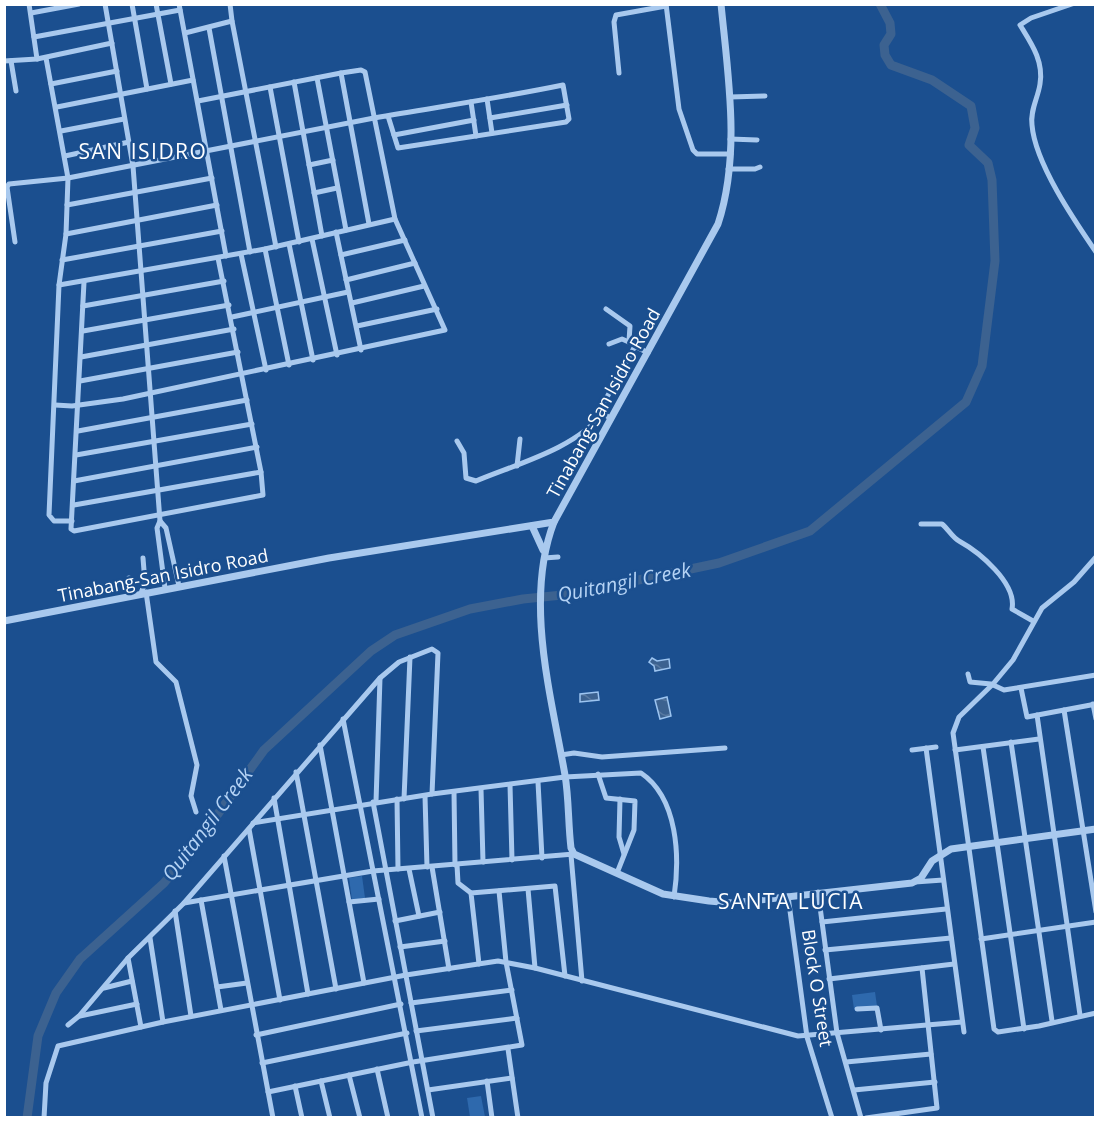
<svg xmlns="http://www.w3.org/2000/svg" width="1100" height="1122" font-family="'Open Sans',sans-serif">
<defs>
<pattern id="water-waves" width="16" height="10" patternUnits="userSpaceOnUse" patternTransform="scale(1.5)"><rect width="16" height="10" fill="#3c6290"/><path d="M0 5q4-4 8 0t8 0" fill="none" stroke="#597aa1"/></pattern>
</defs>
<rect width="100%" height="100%" fill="#1b4f8f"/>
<g fill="#2e69ad">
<path d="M362,876L365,898L352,900L349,878Z"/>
<path d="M875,992L877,1006L854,1009L852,995Z"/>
<path d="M481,1096L485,1117H470L467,1098Z"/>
</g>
<g fill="url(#water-waves)" stroke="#9cc4f0" stroke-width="1.5">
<path d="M652,658L657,661L669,659L670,668L655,671L654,666L649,662Z"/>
<path d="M598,692L599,700L580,702V694Z"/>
<path d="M667,697L671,716L660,719L655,700Z"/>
</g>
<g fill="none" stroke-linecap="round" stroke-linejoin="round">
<path stroke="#3c6290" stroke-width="9" d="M27,1118L38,1036L56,993L80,959L164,883L197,843L264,750L371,651L395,635L470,609L523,599L572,594L719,563L810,531L966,402L982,366L995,261L992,180L988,163L969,145L975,128L971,106L932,80L891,65L885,55L884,45L891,34L890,23L880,4"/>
<g stroke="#a9c9ee" stroke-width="5">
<path d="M29,4L37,59"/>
<path d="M105,4L133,166L160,521"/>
<path d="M132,4L147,89"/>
<path d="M156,4L171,84"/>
<path d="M179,4L226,256"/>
<path d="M230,4L232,21"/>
<path d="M666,4L679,109L693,150L697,154H731"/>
<path d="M1072,4L1031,18L1020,25C1031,43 1044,61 1040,84C1038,98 1030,110 1032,125C1035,163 1074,220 1096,252"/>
<path d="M31,13L79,4"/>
<path d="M209,28L250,252"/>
<path d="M185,33L232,21L276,247"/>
<path d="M34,37L180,10"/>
<path d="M46,58L68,178L66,234L59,285L49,515L54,521H72"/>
<path d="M4,61L37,59L112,43"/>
<path d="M11,61L16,91"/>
<path d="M341,73L369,224"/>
<path d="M619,73L614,22L616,15L666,6"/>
<path d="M317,78L346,230"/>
<path d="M294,82L322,236"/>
<path d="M51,84L117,71"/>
<path d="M270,87L299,242"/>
<path d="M730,97L765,96"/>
<path d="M487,99L492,133"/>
<path d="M471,102L476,136"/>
<path d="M57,107L193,80"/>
<path d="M490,118L567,105"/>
<path d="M61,131L124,119"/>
<path d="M394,135L474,120"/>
<path d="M730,139L757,140"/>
<path d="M65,156L129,142"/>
<path d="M309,165L333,160"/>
<path d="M728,169H755L760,167"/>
<path d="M314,193L337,188"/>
<path d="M67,205L212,178"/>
<path d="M336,232L361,350"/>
<path d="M66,234L217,205"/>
<path d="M312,239L337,355"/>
<path d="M15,242L7,187L9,184L68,178L374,118C437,107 500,98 563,85L569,119L566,122L398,148L388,116"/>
<path d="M289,244L313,360"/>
<path d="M265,249L289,365"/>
<path d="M241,254L266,370"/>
<path d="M341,255L405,240"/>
<path d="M62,260L222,231"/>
<path d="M346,280L415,263"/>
<path d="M84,282L71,529L74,531L263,495L261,472L218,258"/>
<path d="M59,285L265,249L395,219"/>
<path d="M352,303L424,286"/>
<path d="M83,306L224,281"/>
<path d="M606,309L630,326L629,341"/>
<path d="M232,317L348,292"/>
<path d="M357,326L437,309"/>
<path d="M83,331L229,305"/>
<path d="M609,344L622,339L631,343"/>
<path d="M81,357L234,329"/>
<path d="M80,381L238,352"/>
<path d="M55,405L72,406L123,399L445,330L395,219L365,72L361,70L341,73L198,101"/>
<path d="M611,419L603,413L601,408L635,346L648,353"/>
<path d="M78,431L247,400"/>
<path d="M457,441L464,453L466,478L476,481C516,464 575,449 603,413"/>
<path d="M76,455L252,424"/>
<path d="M517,466L520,439"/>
<path d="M74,481L257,447"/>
<path d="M74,505L261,472"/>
<path d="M921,524H942C948,529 953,538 959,541C979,552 1017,583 1012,609L1033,621"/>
<path d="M1096,557L1074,582L1042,608L1013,660L993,684L959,717L953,733L994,1029L998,1032L1039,1026L1096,1013"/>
<path d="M544,558L558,557"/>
<path d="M129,578L131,595"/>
<path d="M165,588L157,528L160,521L166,528L179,586"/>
<path d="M146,592L156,662L176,682L197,765L191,796L196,812"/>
<path d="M141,593L145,583L143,558"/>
<path d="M968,674L970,682L991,684L1004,690L1096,675"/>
<path d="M1021,688L1027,717L1096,704"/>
<path d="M1093,704L1096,719"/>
<path d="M1064,710L1096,912"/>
<path d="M1037,715L1080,1015"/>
<path d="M343,719L422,1118"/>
<path d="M1011,742L1052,1021"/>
<path d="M320,745L364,983"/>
<path d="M983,747L1024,1029"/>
<path d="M926,748L964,1032"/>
<path d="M912,750L936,747"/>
<path d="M955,750L1039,739"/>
<path d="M561,755L574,753L602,757L725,748"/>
<path d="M296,772L336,989"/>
<path d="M598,774L606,798L635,801L634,830L617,873"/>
<path d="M538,782L542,858"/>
<path d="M510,785L512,860"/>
<path d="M481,789L483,862"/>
<path d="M454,792L455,865"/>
<path d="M425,796L427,867"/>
<path d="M274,798L308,994"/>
<path d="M397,799L398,869"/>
<path d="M404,799L410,657"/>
<path d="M620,799L619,837L624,854"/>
<path d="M373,802L433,1118"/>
<path d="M376,802L380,678"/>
<path d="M253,823L432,794L565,777L641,773C678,798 680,857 674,897"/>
<path d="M249,829L280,1000"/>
<path d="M571,855L582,981"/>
<path d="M224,856L273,1118"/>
<path d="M457,865L458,883L471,893"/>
<path d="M432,867L449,969"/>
<path d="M409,869L419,916"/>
<path d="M915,882L943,880"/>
<path d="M528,889L535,968"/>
<path d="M818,892L837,1033L861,1118"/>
<path d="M788,896L807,1037L832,1118"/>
<path d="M201,900L221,1010"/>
<path d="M349,902L379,899"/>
<path d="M184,903L373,871L574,854"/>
<path d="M175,911L191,1016"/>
<path d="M395,921L440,912"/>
<path d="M822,922L946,909"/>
<path d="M150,938L163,1022"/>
<path d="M981,939L1096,922"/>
<path d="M400,947L445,941"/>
<path d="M825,950L951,938"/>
<path d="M128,958L141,1027"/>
<path d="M479,964L471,893L555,886L565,976"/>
<path d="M829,979L954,964"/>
<path d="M217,987L247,983"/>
<path d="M104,988L132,981"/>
<path d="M411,1003L512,990"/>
<path d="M857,1009L877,1008L881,1030"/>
<path d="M80,1016L137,1004"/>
<path d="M68,1025L79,1016L128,958L184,903L380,678L399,662L432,649L438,653L432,794"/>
<path d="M416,1031L517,1018"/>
<path d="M256,1035L401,1004"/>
<path d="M508,1049L518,1118"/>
<path d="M846,1062L931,1054"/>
<path d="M262,1063L407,1033"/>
<path d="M377,1069L388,1118"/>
<path d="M349,1075L360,1118"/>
<path d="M321,1081L330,1118"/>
<path d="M487,1081L492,1118"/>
<path d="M295,1086L302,1118"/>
<path d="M428,1090L512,1078"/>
<path d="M854,1090L935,1082"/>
<path d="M268,1092L413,1062L522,1045L506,962L499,891"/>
<path d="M44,1118L46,1083L58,1046L163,1022L406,975L498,961L535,968L798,1036L962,1022"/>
<path d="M866,1118L937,1108L922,968"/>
</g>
<g stroke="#a9c9ee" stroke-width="7">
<path d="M554,522C524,600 551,695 565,775C569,799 568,823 571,848L574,854L663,894L709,901L732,903L912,883L921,878L932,861L951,849L1096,829"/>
<path d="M532,526L543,550"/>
<path d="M4,621L329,558L554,522L718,224C741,154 728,76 721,4"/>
</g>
</g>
<g text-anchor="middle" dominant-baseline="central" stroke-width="5" stroke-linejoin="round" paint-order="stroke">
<g font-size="18" fill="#fff" stroke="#1b4f8f">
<text transform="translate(603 403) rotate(-61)">Tinabang-San Isidro Road</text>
<text transform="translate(163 575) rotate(-11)">Tinabang-San Isidro Road</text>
<text transform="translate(818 988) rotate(81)">Block O Street</text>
</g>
<g font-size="20" font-style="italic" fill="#b5d3f5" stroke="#1b4f8f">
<text transform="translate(624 582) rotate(-11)">Quitangil Creek</text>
<text transform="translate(207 824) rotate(-53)">Quitangil Creek</text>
</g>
<g font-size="21" letter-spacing="1.5" fill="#fff" stroke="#1b4f8f">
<text x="143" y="151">SAN ISIDRO</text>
<text x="791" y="901">SANTA LUCIA</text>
</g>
</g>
<rect width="1100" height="1122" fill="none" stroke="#ffffff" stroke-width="12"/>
</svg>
